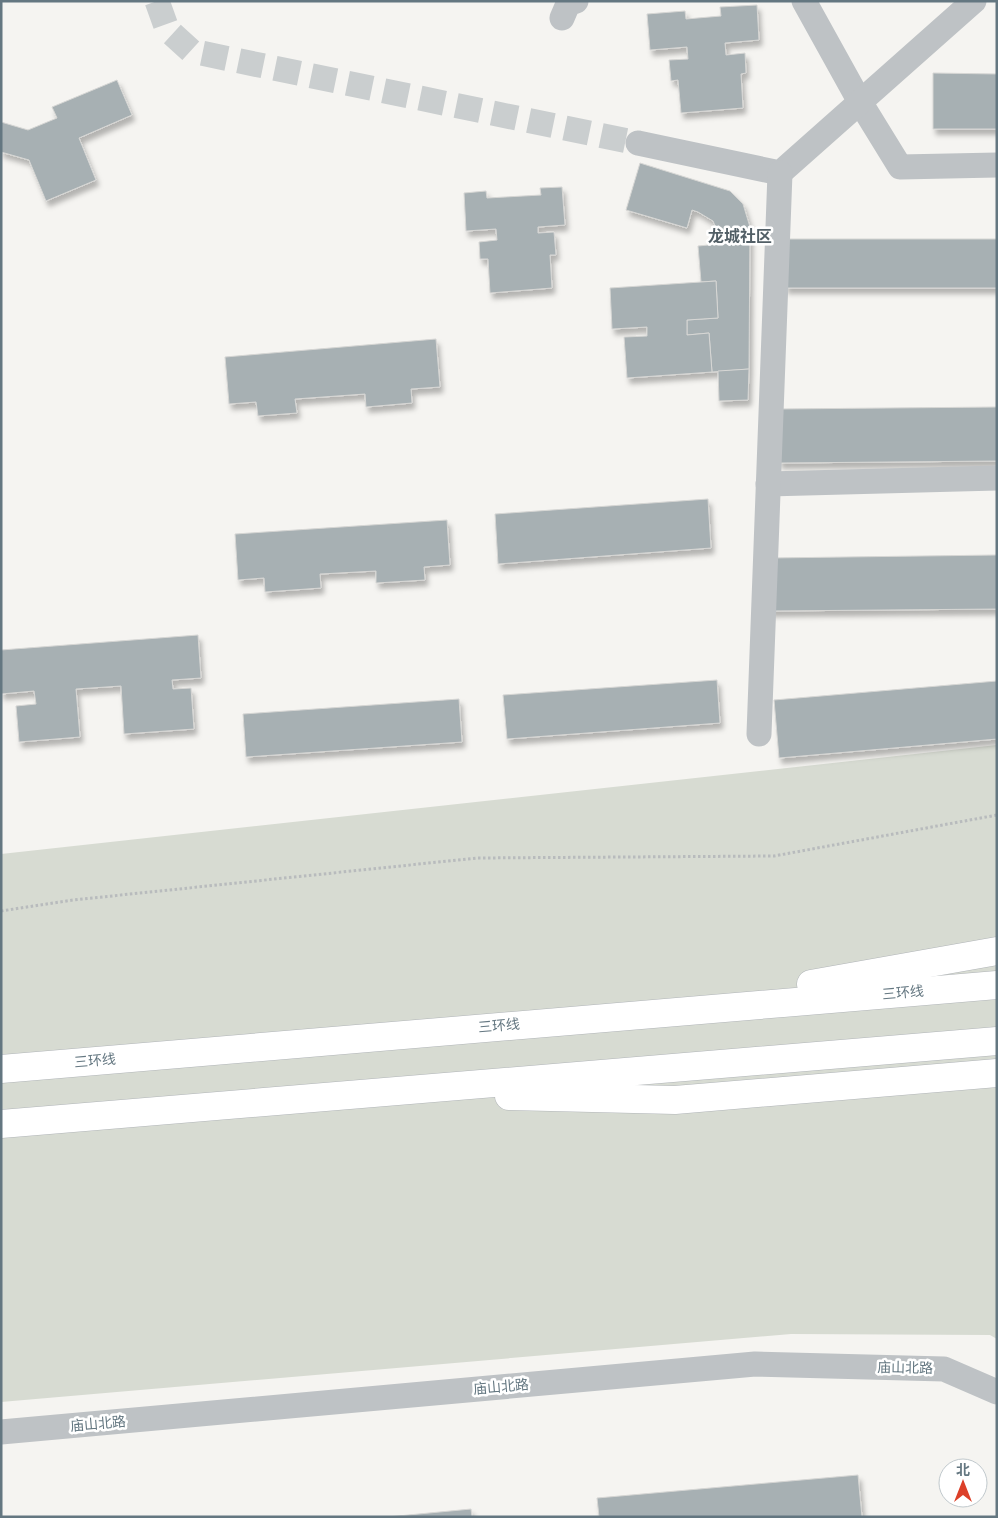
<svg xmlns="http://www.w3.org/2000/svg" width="998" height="1518" font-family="Karla,'Noto Sans SC',sans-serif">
<defs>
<filter id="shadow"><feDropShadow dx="3" dy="5.5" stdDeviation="2.5" flood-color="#0004"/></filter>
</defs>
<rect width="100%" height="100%" fill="#f5f4f1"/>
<path fill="#d7dbd2" d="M997,745V1339L990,1335L791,1334L1,1402V854Z"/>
<g fill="#a7b0b3" stroke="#d6d6d4" filter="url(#shadow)">
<path d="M757,5L759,40L725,43L726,55L745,53L746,73L741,74L743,108L681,113L678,80L671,81L669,60L688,59L687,47L650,50L647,14L685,11L686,19L721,16L720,7Z"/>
<path d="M933,73L997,74V129H933Z"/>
<path d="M117,80L132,115L79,138L96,180L46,201L29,160L1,152V122L28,130L57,118L52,107Z"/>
<path d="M640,163L730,191L743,204L750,227L749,369L712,372L709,333L687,335V320L718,318L716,281L701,282L698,246L719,244L716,228L713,221L698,212L692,210L687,228L626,210Z"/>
<path d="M562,187L565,225L538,227V233L554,232L556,255H550L552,288L490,293L488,259H480L479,242L497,240L496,229L466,231L464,193L486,191L487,198L541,195L540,188Z"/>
<path d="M786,239H997V288H785Z"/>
<path d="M716,281L718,318L687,320V335L709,333L712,372L627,378L624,337L647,336V327L612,329L610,288Z"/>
<path d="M436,339L440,387L411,389L412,403L366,407L365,394L295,399L297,413L258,416L256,402L229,404L225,357Z"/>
<path d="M749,369L748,400L719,401L718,371Z"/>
<path d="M997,407V461L779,463L778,409Z"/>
<path d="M708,499L711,548L498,564L495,514Z"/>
<path d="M447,520L450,565L424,567L425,580L376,583V571L320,574L321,588L265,592L264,578L238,580L235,534Z"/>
<path d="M997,555V609L769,611V558Z"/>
<path d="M198,635L201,678L172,680L173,689L191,688L194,729L124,734L121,686L76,689L80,737L19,742L16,706L36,704L34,691L1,694V650Z"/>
<path d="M717,680L720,723L507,739L503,695Z"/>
<path d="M997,681V739L779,758L774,700Z"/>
<path d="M459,699L462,742L246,757L243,714Z"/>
<path d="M858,1475L862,1517H599L597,1498Z"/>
<path d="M471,1509L472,1517H387Z"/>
</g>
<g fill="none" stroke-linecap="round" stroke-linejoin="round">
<path stroke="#cacecf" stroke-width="25" stroke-dasharray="25 12" stroke-linecap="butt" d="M157,1L167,29L191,51L638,143"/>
<g stroke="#b1b5b8" stroke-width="29">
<g id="trunk">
<path d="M811,984L997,951"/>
<path d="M1,1069L997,985"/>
<path d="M509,1096L675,1100L997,1073"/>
<path d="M1,1124L997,1041"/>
</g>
</g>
<path stroke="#b8bbbd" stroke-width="3" stroke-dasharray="2.5 2.5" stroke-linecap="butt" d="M1,911L73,900L477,858L774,856L997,815"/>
<g stroke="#bec2c5" stroke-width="25">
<path d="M804,1L860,102L900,167L997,165"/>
<path d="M562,18L568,4L576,1"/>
<path d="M638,143L780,173L974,1"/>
<path d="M768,484L997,478"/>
<path d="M759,734L780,173"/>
<path d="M1,1432L755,1364L944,1369L997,1392"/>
</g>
<use href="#trunk" stroke="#fff" stroke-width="28"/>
</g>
<g text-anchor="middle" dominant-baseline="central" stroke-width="5" stroke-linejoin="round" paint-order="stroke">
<g font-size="14" fill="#647781" stroke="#fff">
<text transform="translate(903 993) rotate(-5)">三环线</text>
<text transform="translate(499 1026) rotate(-5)">三环线</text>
<text transform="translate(95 1061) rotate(-5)">三环线</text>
<text transform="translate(905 1368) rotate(1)">庙山北路</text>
<text transform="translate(501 1387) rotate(-5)">庙山北路</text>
<text transform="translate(98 1424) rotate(-5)">庙山北路</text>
</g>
<g font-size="16" font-weight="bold" fill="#525f66" stroke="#fff">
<text x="740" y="236">龙城社区</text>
</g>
</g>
<rect width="998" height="1518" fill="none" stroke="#647781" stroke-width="5"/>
<g transform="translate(963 1483)"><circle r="24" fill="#ffffff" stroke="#c1c9cd"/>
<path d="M0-4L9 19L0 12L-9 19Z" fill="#dc4029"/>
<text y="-8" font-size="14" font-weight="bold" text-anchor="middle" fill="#647781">北</text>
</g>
</svg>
